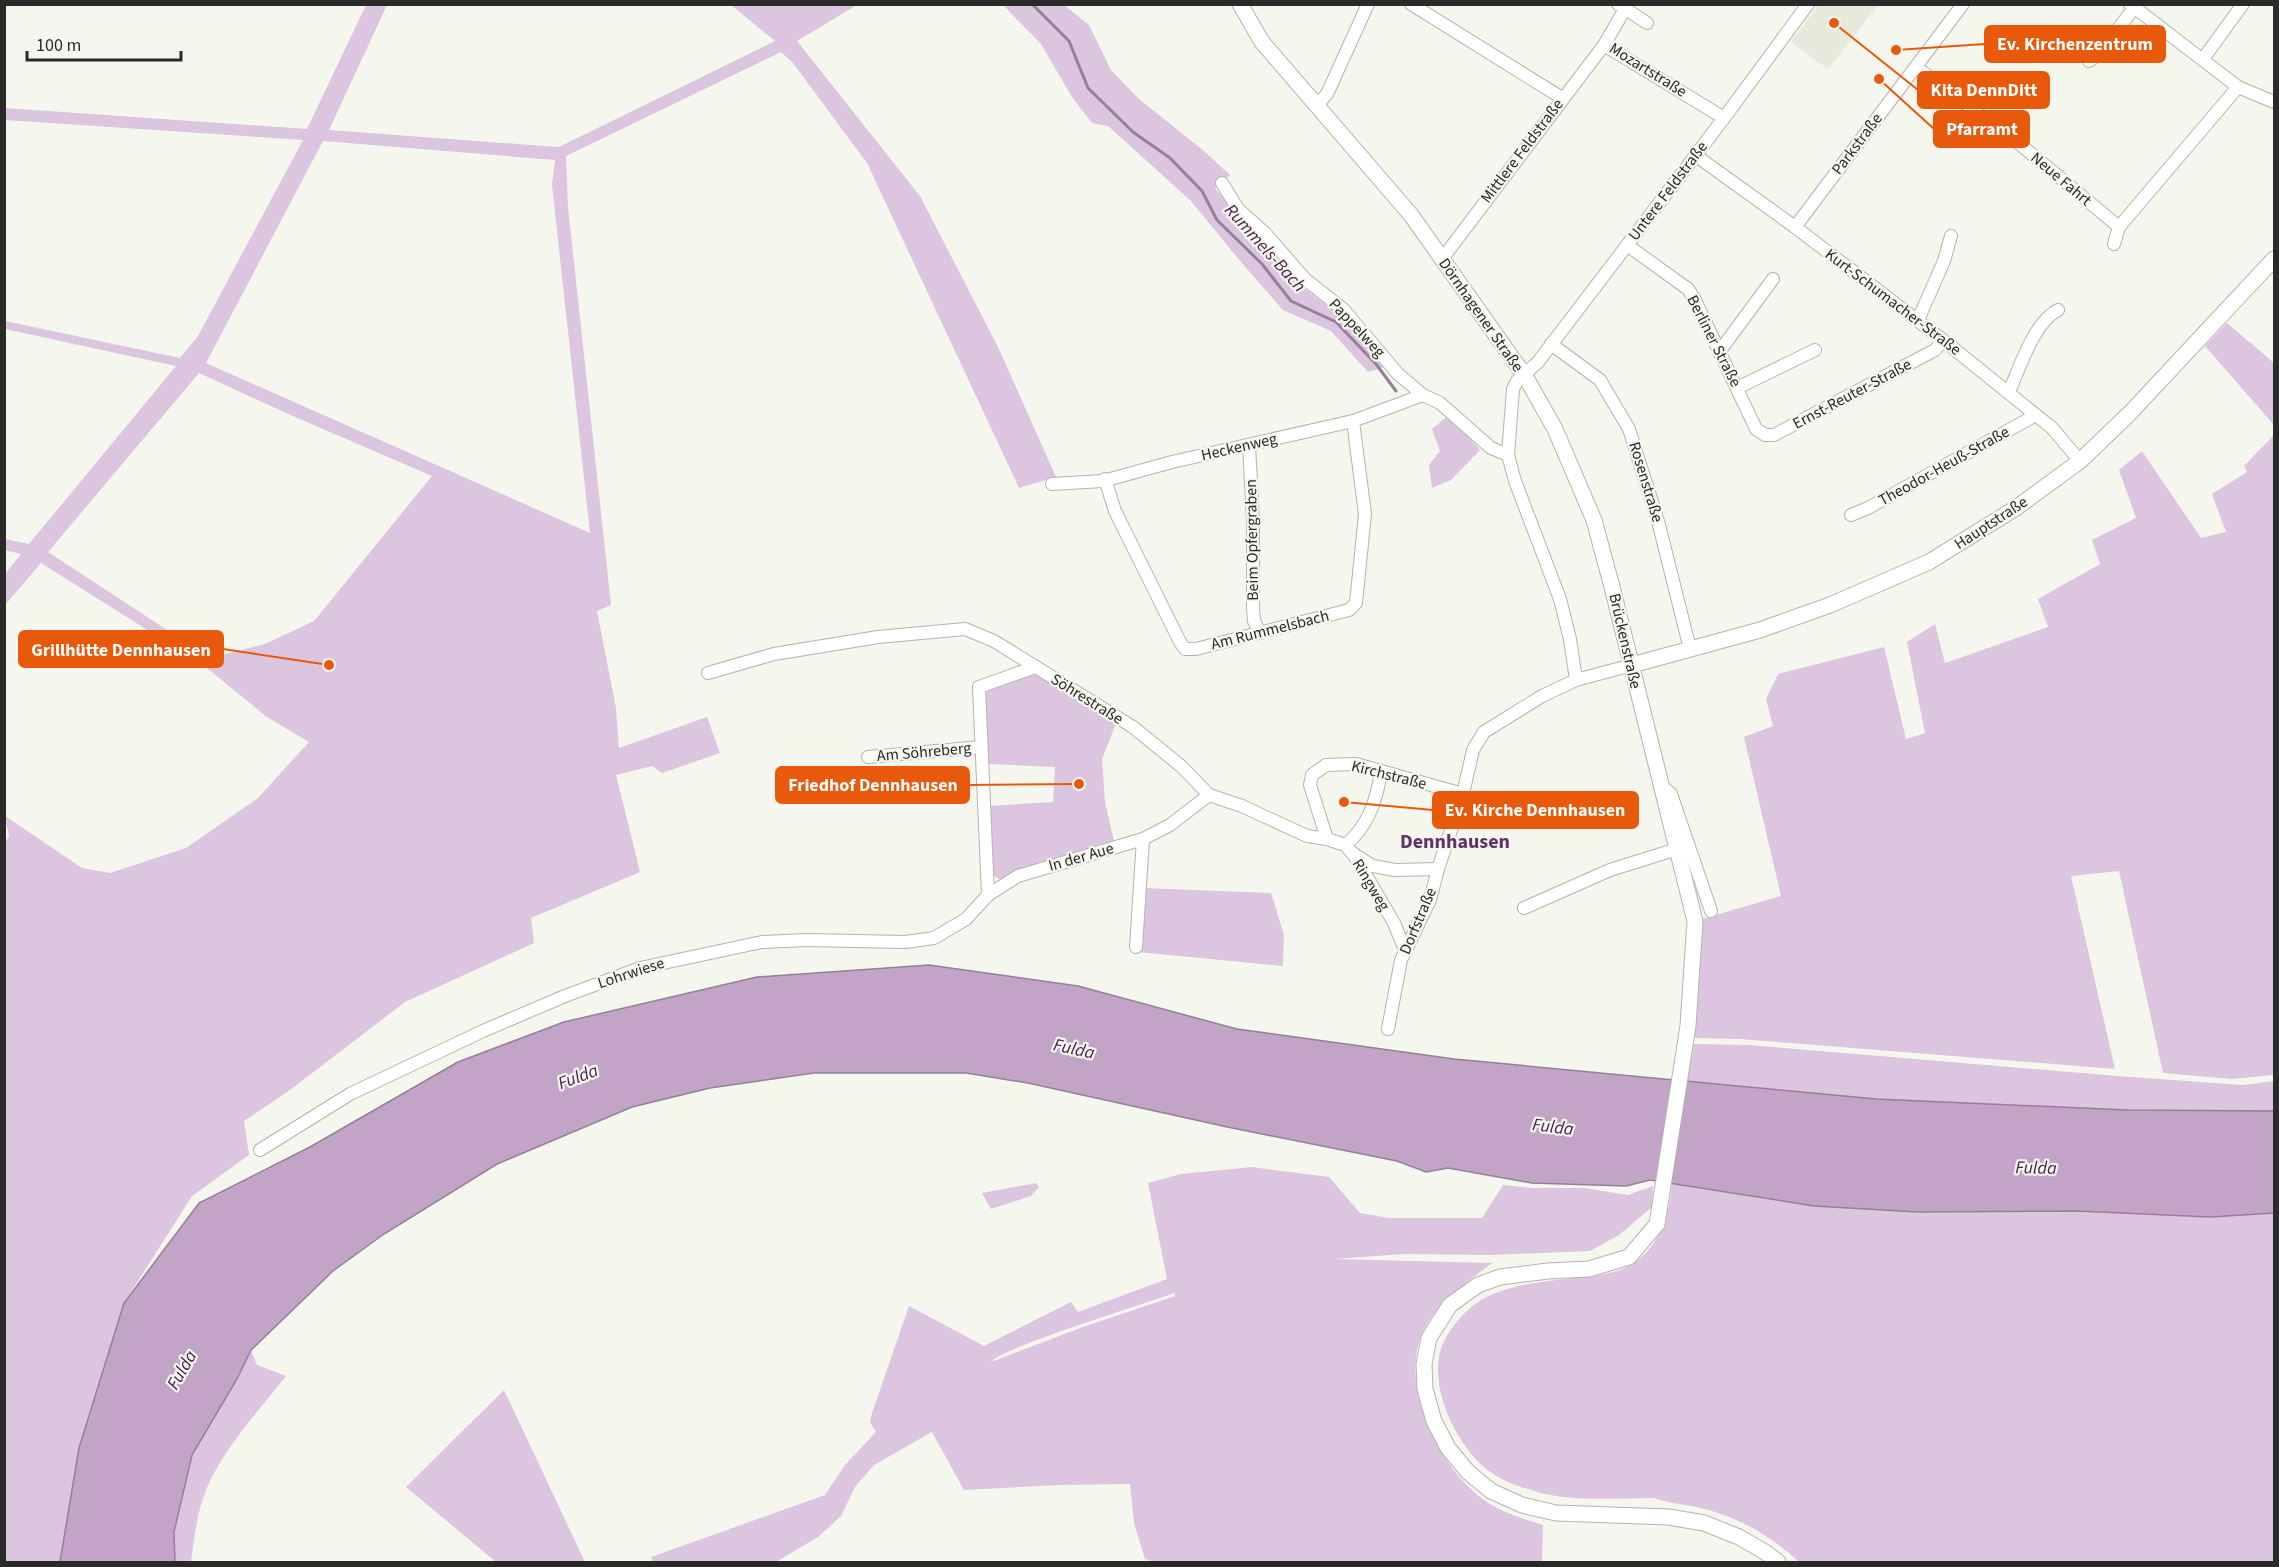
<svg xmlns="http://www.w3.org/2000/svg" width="2279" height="1567" font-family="'Source Sans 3',sans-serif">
<rect width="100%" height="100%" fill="#f5f6ee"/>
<path fill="#e7e9da" d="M1819,4L1878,5L1828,69L1791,42Z"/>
<g fill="#dcc6df" fill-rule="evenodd">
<path d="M366,5H387L329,130L559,147L775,41L731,5H857L797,41L920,196L998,347L1056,477L1019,488L867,163L793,63L781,52L566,156L568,207L611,605L597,611L616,708L619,748L707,717L720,753L662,773L652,766L616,775L640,872L531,918L534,943L405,1002L290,1090L244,1121L249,1155L192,1196L124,1303L79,1448L60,1562H5L4,843L9,837C9,829 5,824 5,816L82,868L110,873L186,848L258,798L309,742L267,717L203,665L41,563L5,605V574L21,554L5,550V539L29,544L176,366L5,329V321L180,358L198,336L303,140L5,120V108L307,129ZM323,141L555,160L552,185L590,533L206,363ZM199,373L295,417L432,476L314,621L265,644L226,654L190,645L48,552Z"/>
<path d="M1003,5H1064L1089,25L1111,70L1139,99L1204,151L1230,175L1215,188L1253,234L1303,287L1338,314L1385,367L1368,372L1331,331L1283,310L1241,262L1190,200L1108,126L1092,123L1072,97L1041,44Z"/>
<path d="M2227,323L2274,363V425L2205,346Z"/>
<path d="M1449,415L1480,450L1451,480L1432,488L1429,465L1440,451L1432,429Z"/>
<path d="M2274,435V1075L2232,1079L2163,1073L2119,871L2071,876L2115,1069L1741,1039L1695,1038L1688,1026L1695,921L1781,896L1744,737L1773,726L1766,699L1778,674L1884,647L1906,739L1925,733L1907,642L1935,624L1945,663L2048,627L2038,599L2100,564L2092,540L2136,518L2119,470L2142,451L2201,538L2226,532L2212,494L2247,472L2244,466Z"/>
<path d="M1035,669L1117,721L1102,759L1105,802L1114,841L999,879L991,874L988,806L1053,802L1055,767L988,764L985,688Z"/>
<path d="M1143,888L1271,893L1284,935L1283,966L1138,952Z"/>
<path d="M1694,1044L1749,1045L2118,1076L2243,1085L2274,1081V1111L2128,1110L1876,1099L1687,1082Z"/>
<path d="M1251,1167L1329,1177L1360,1213L1389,1218H1482L1503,1185L1533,1188H1584L1628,1195L1653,1186L1652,1207L1619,1235L1590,1251L1491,1255L1405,1254L1334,1259L1492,1263C1467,1282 1435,1304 1422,1334C1399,1388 1440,1468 1484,1500C1501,1512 1523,1519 1543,1525L1542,1562H1155L1145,1559L1134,1523L1130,1484L1060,1485L964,1490L932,1432L874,1465L855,1487L841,1516L818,1537L776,1562H653L651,1557L825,1495L845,1465L876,1432L870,1422L872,1413L909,1306L984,1346L1071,1302L1078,1312L1167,1279L1148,1183L1181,1174ZM1174,1293L1175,1296L1083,1327L991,1362C1003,1347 1145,1304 1174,1293Z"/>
<path d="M1036,1183L1039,1187L1031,1196L991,1209L982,1193Z"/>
<path d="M1672,1183L1814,1206L1918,1212L2077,1211L2210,1217L2274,1213V1562H1799C1770,1535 1735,1515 1696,1507C1682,1504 1668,1503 1654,1498C1614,1498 1567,1503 1528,1489C1517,1486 1504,1481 1495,1475C1461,1454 1432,1397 1439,1357C1443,1335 1461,1314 1478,1302C1507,1283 1550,1281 1583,1277C1600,1275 1617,1273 1631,1265C1660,1247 1670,1214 1672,1183Z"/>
<path d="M251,1350L257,1365L286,1376C258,1412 224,1447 206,1490C197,1513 194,1538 191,1562H175L174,1532L192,1455L237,1379Z"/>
<path d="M504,1390L585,1562H496L406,1487Z"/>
</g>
<path fill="#c2a5c6" stroke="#948097" stroke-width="1.5" d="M929,965L1078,986L1237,1029L1454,1059L1876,1099L2128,1110L2274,1111V1213L2210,1217L2077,1211L1918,1212L1814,1206L1650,1180L1626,1186L1532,1183L1448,1168L1426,1172L1397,1161L1232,1128L1028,1083L966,1073H814L710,1088L632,1107L497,1164L384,1234L333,1271L251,1350L237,1379L192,1455L174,1532L175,1562H60L79,1448L124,1303L199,1203L310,1147L458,1062L564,1022L757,977Z"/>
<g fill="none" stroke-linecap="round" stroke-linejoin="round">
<path stroke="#948097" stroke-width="3" d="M1032,4L1069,41L1088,88L1133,132L1170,158L1202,191L1217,220L1262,264L1291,301L1336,322L1376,364L1396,391"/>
<g stroke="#b3b4ad" stroke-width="14">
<g id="minor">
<path d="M1411,4L1562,98"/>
<path d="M1618,4L1647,23"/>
<path d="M2130,4L2238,87L2274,102"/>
<path d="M1604,45L1724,118"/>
<path d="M2203,59L2243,4"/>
<path d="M2089,61L2099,54L2134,8"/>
<path d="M1916,67L2022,146L2119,227L2238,87"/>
<path d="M1317,105L1327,94L1368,4"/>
<path d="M1695,155L1795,227L1943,340L2052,428L2080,461"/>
<path d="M1222,183L1238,209L1265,233L1305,279L1343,309L1398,374L1423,395L1440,403L1491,448L1508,455"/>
<path d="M1795,227L1963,4"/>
<path d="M2114,244L2119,227"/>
<path d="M1627,245L1688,289L1694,298L1756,429L1765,435H1774L1935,350L1943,340"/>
<path d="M1442,259L1604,45L1625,9"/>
<path d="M1918,320L1944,261L1951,236"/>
<path d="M1551,344L1600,380L1629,429L1658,521L1690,649"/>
<path d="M1719,352L1773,279"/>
<path d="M1737,388L1815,350"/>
<path d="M2009,392C2020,367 2034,322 2058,310"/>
<path d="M1249,445L1253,521V608L1254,621L1260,633"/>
<path d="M1105,479L1115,511L1180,642L1185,649H1196L1349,610L1356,603L1365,514L1353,421"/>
<path d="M1052,484L1103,481L1172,462L1353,421L1423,395"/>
<path d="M1851,515L1868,508L2036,415"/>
<path d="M708,673L774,654L878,637L965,629L994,641L1133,727L1182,767L1209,795L1242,806L1307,836L1327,839L1345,845L1352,853L1373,866L1395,870L1438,869"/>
<path d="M1576,680L1570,639L1560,599L1515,481L1508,455L1513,389L1517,381L1538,362L1724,118L1808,4"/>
<path d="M868,757L981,747"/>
<path d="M1662,786L1671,794L1711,911"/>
<path d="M1327,839L1310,785L1312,775L1326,765L1356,764L1463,794"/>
<path d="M1345,845C1368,827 1376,801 1381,773"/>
<path d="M1353,853L1394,923L1405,950"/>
<path d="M988,895L979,687L1035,667"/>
<path d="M1524,908L1610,870L1677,849"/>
<path d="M1136,947L1143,839L1170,825L1209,795"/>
<path d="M1388,1029L1401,960L1430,900L1438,869L1463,794L1473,750L1484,732L1542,696L1576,680L1632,665"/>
<path d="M260,1150L350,1094L483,1031L565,996L640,968L762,942L807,940L905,942L934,938L966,919L988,895L1018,876L1143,839"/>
</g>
</g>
<g stroke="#b3b4ad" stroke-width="17">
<g id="tertiary">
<path d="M1240,4L1262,42L1411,215L1525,376L1555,429L1594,520L1612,587L1695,921L1688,1026L1657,1224L1629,1257L1589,1269L1548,1271L1500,1277L1478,1285L1450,1305L1429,1338L1424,1364L1425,1389L1434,1421L1448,1448L1468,1472L1491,1491L1522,1505L1556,1513L1669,1517L1704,1523L1739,1537L1765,1552L1778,1562"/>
<path d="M1632,665L1760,630L1830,605L1929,562L2016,508L2080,461L2130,413L2274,259"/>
</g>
</g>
<use href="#minor" stroke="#fff" stroke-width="12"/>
<use href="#tertiary" stroke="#fff" stroke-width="15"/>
</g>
<g text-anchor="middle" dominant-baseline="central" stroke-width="4.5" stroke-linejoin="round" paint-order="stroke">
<g font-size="16" fill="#2a2b28" stroke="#f5f6ee">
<text transform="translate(1648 70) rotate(32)">Mozartstraße</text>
<text transform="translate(1857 144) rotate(-53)">Parkstraße</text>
<text transform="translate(1522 151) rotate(-53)">Mittlere Feldstraße</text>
<text transform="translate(2061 179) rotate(40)">Neue Fahrt</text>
<text transform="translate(1668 191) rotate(-53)">Untere Feldstraße</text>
<text transform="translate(1893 302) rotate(37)">Kurt-Schumacher-Straße</text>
<text transform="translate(1481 315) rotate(55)">Dörnhagener Straße</text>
<text transform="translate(1357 328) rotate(47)">Pappelweg</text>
<text transform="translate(1714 341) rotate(63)">Berliner Straße</text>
<text transform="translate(1852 394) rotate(-28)">Ernst-Reuter-Straße</text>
<text transform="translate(1239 447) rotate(-13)">Heckenweg</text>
<text transform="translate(1944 466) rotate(-29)">Theodor-Heuß-Straße</text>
<text transform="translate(1646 482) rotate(73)">Rosenstraße</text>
<text transform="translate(1991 523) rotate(-33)">Hauptstraße</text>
<text transform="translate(1252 540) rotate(-91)">Beim Opfergraben</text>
<text transform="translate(1270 630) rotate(-14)">Am Rummelsbach</text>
<text transform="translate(1625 641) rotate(77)">Brückenstraße</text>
<text transform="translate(1087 699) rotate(32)">Söhrestraße</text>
<text transform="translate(924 752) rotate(-5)">Am Söhreberg</text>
<text transform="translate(1389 775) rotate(14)">Kirchstraße</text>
<text transform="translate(1081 857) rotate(-16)">In der Aue</text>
<text transform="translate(1371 885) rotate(59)">Ringweg</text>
<text transform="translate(1418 921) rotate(-67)">Dorfstraße</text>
<text transform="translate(631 973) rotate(-18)">Lohrwiese</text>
</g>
<g font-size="18" font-style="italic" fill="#47214c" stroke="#f5f6ee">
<text transform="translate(1265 248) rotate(48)">Rummels-Bach</text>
<text transform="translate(1074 1049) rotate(12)">Fulda</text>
<text transform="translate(578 1077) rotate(-21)">Fulda</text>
<text transform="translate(1553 1127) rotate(7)">Fulda</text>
<text transform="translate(2036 1168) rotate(1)">Fulda</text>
<text transform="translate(182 1370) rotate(-60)">Fulda</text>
</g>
<g font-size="20" font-weight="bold" fill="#603367" stroke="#f5f6ee">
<text x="1455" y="842">Dennhausen</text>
</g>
</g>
<path fill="none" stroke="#e8590c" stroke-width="2" d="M1896 50L1985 44M1834 23L1918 90M1879 79L1934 129M329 665L223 649M1079 784L969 785M1344 802L1433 810"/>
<g fill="#e8590c" stroke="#f5f6ee" stroke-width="2">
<circle cx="1896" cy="50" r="6"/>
<circle cx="1834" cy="23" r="6"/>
<circle cx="1879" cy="79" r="6"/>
<circle cx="329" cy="665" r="6"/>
<circle cx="1079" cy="784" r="6"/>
<circle cx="1344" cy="802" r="6"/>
</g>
<g fill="#e8590c" stroke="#e8590c" stroke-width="2">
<rect x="1985" y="26" width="180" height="36" rx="6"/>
<rect x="1918" y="72" width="131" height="36" rx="6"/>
<rect x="1934" y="111" width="95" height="36" rx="6"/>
<rect x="19" y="631" width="204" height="36" rx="6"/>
<rect x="776" y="767" width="193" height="36" rx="6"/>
<rect x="1433" y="792" width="205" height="36" rx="6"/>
</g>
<g font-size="18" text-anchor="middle" font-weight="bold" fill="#fff">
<text x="2075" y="50">Ev. Kirchenzentrum</text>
<text x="1984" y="96">Kita DennDitt</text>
<text x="1982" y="135">Pfarramt</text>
<text x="121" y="656">Grillhütte Dennhausen</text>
<text x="873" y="791">Friedhof Dennhausen</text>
<text x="1535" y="816">Ev. Kirche Dennhausen</text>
</g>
<rect width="2279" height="1567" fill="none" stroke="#2a2b28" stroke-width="12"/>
<path d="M27 51v9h154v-9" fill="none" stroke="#2a2b28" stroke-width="3"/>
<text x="36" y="51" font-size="18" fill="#2a2b28" stroke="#f5f6ee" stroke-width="4.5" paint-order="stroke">100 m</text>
</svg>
